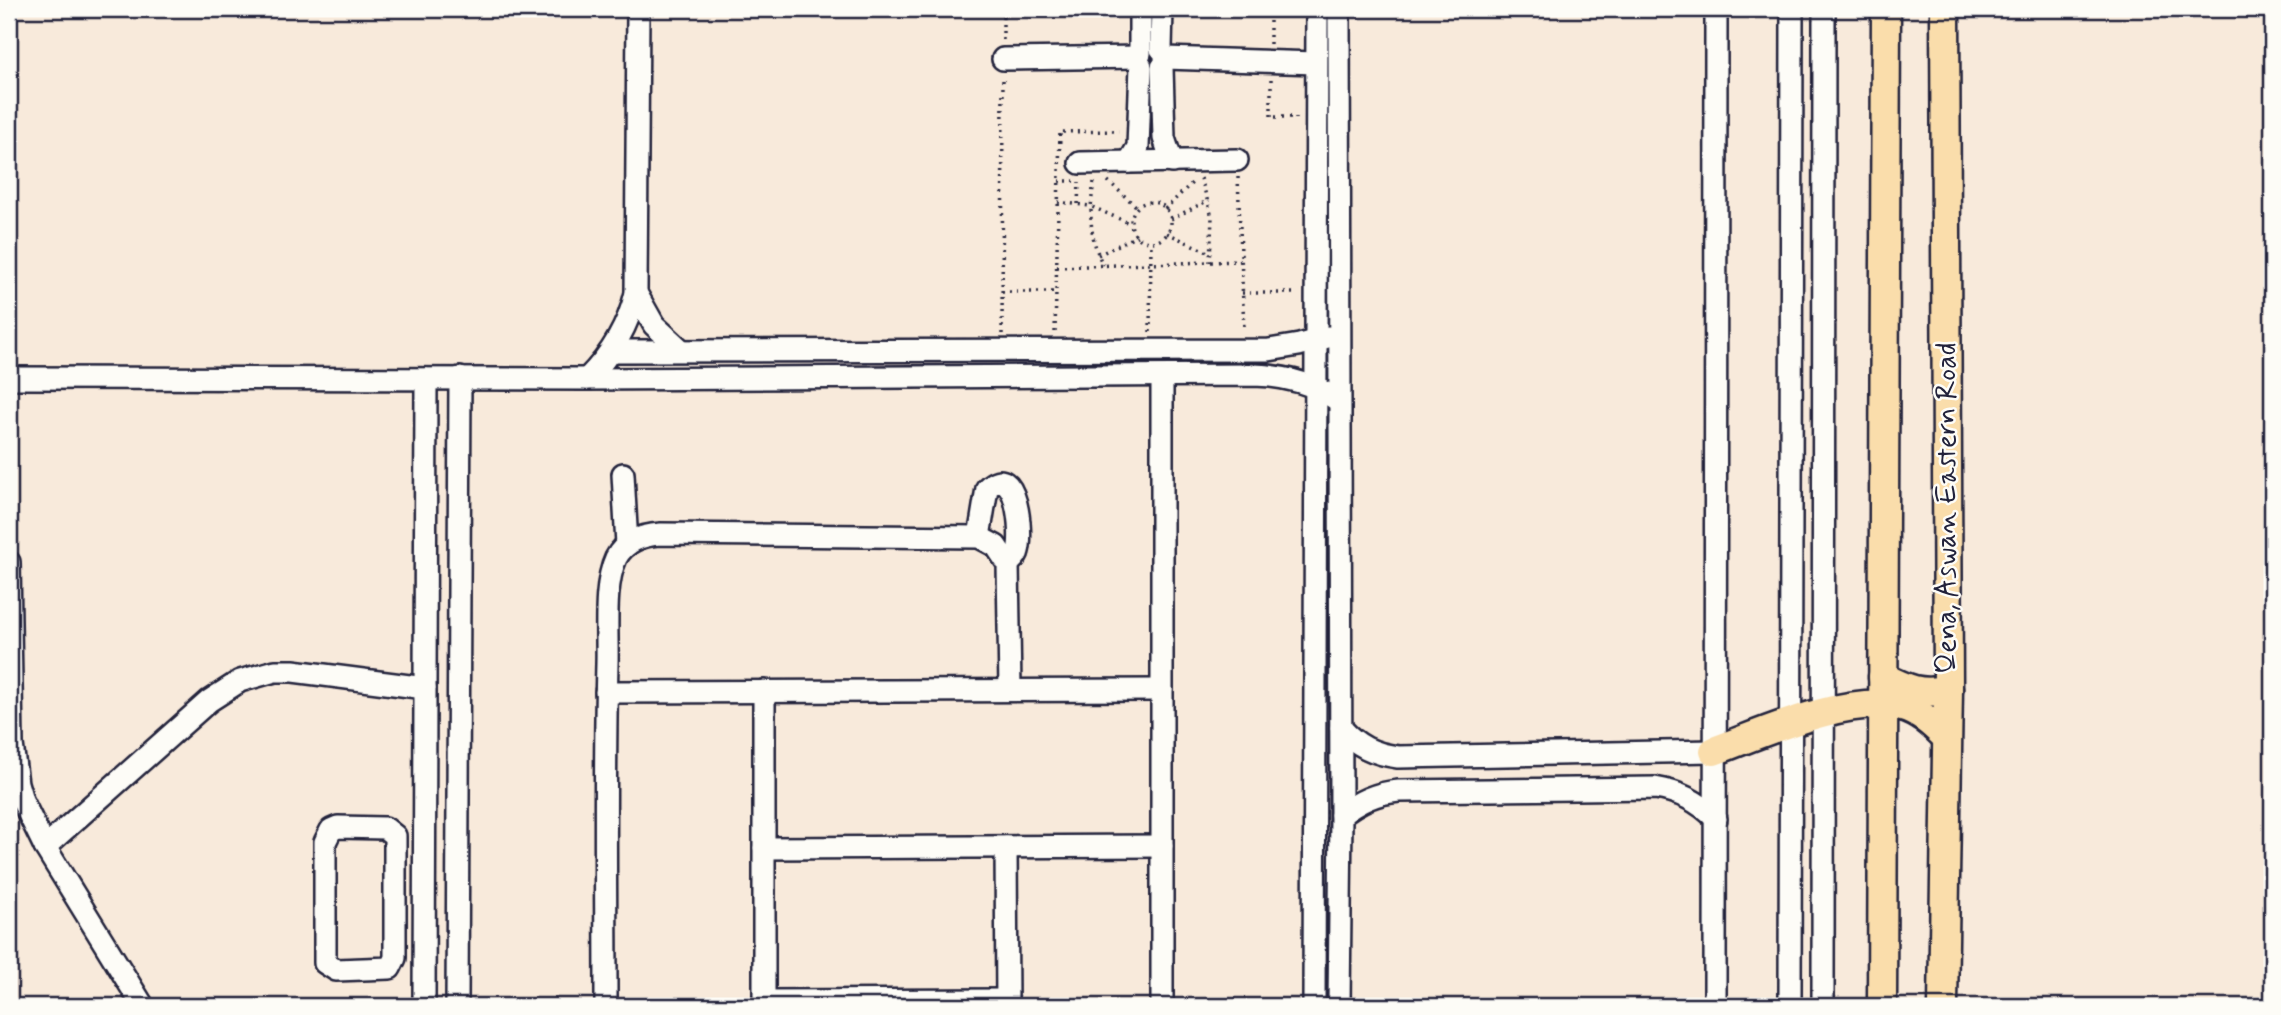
<svg xmlns="http://www.w3.org/2000/svg" width="2281" height="1015" font-family="Mynerve,sans-serif">
<rect width="100%" height="100%" fill="#f8eadb"/>
<filter id="ink" filterUnits="userSpaceOnUse"><feTurbulence type="fractalNoise" baseFrequency=".0143" numOctaves="2"/><feDisplacementMap in="SourceGraphic" scale="14" xChannelSelector="R" yChannelSelector="G"/><feConvolveMatrix kernelMatrix="1 2 1 2 8 2 1 2 1" color-interpolation-filters="sRGB"/></filter>
<g filter="url(#ink)">
<g fill="none" stroke-linecap="round" stroke-linejoin="round">
<g stroke="#22223b" stroke-width="26">
<g id="minor">
<path d="M1339,9L1341,815L1339,1006"/>
<path d="M1161,49L1162,9"/>
<path d="M1140,54V9"/>
<path d="M1165,58L1316,63"/>
<path d="M1003,59L1139,57"/>
<path d="M1162,67L1164,138L1172,162"/>
<path d="M1129,162L1138,147L1141,66"/>
<path d="M1080,163L1237,160"/>
<path d="M636,293L654,325L681,350"/>
<path d="M612,351L1269,350L1299,345L1328,337"/>
<path d="M9,378L587,379L1254,375C1286,376 1313,383 1339,401"/>
<path d="M587,379C612,354 628,327 636,293L638,9"/>
<path d="M623,474L627,545"/>
<path d="M979,537L987,488C1017,458 1023,535 1018,551C1017,557 1012,560 1008,564"/>
<path d="M9,562L12,744L17,783L22,800L45,847L143,1006"/>
<path d="M764,691V1006"/>
<path d="M606,692L1162,690"/>
<path d="M1341,728C1357,746 1374,754 1398,757L1714,751"/>
<path d="M1341,815C1359,801 1376,793 1399,791L1655,788C1680,792 1698,801 1716,819"/>
<path d="M338,827L385,828L395,836V958L390,968L336,970L325,963V842L331,830Z"/>
<path d="M45,847L209,701L240,681L275,671H293L425,688"/>
<path d="M1006,847L1007,1006"/>
<path d="M764,848L1162,846"/>
<path d="M764,1001L1007,1000"/>
<path d="M424,1006L426,379"/>
<path d="M457,1006L460,378"/>
<path d="M606,1006C606,892 604,778 607,664C608,633 603,586 616,558C625,541 643,535 661,534L979,537L996,546L1008,564L1010,690"/>
<path d="M1162,1006V377"/>
<path d="M1314,1006L1317,9"/>
<path d="M1715,1006L1716,9"/>
<path d="M1790,1006L1792,9"/>
<path d="M1823,1006L1824,9"/>
</g>
</g>
<g stroke="#22223b" stroke-width="33">
<g id="major">
<path d="M1883,677C1906,689 1922,696 1948,689"/>
<path d="M1714,751C1765,732 1848,694 1902,707C1920,712 1933,724 1946,737"/>
<path d="M1882,1006L1886,9"/>
<path d="M1943,1006L1948,689L1945,9"/>
</g>
</g>
<g stroke="#22223b" stroke-width="3.5" stroke-dasharray="2 5" stroke-linecap="butt">
<path d="M1003,40V9"/>
<path d="M1270,44V9"/>
<path d="M1271,79V117H1296V121"/>
<path d="M1238,177L1244,330"/>
<path d="M1201,178L1212,217L1210,262"/>
<path d="M1059,181H1074"/>
<path d="M1108,181L1138,208"/>
<path d="M1094,182C1089,212 1089,237 1103,265"/>
<path d="M1058,202L1090,206L1131,224"/>
<circle cx="1151" cy="222" r="20"/>
<path d="M1078,204L1079,182"/>
<path d="M1165,209L1194,181"/>
<path d="M1171,219L1209,200"/>
<path d="M1167,233L1212,254"/>
<path d="M1098,255L1137,236"/>
<path d="M1057,267L1240,261"/>
<path d="M1002,292H1056"/>
<path d="M1242,293H1296"/>
<path d="M1055,332L1060,132L1119,131"/>
<path d="M1150,332L1151,242"/>
<path d="M1002,334L1003,79"/>
</g>
<use href="#minor" stroke="#fdfcf7" stroke-width="21"/>
<use href="#major" stroke="#faddab" stroke-width="28"/>
</g>
</g>
<g text-anchor="middle" dominant-baseline="central" stroke-width="5" stroke-linejoin="round" paint-order="stroke">
<g font-size="28" fill="#22223b" stroke="#fdfcf7">
<text transform="translate(1947 508) rotate(-90)">Qena, Aswan Eastern Road</text>
</g>
</g>
<rect width="2281" height="1015" fill="none" stroke="#fdfcf7" stroke-width="35"/>
<rect x="18" y="18" width="2246" height="980" fill="none" stroke="#22223b" stroke-width="2.5" filter="url(#ink)"/>
</svg>
